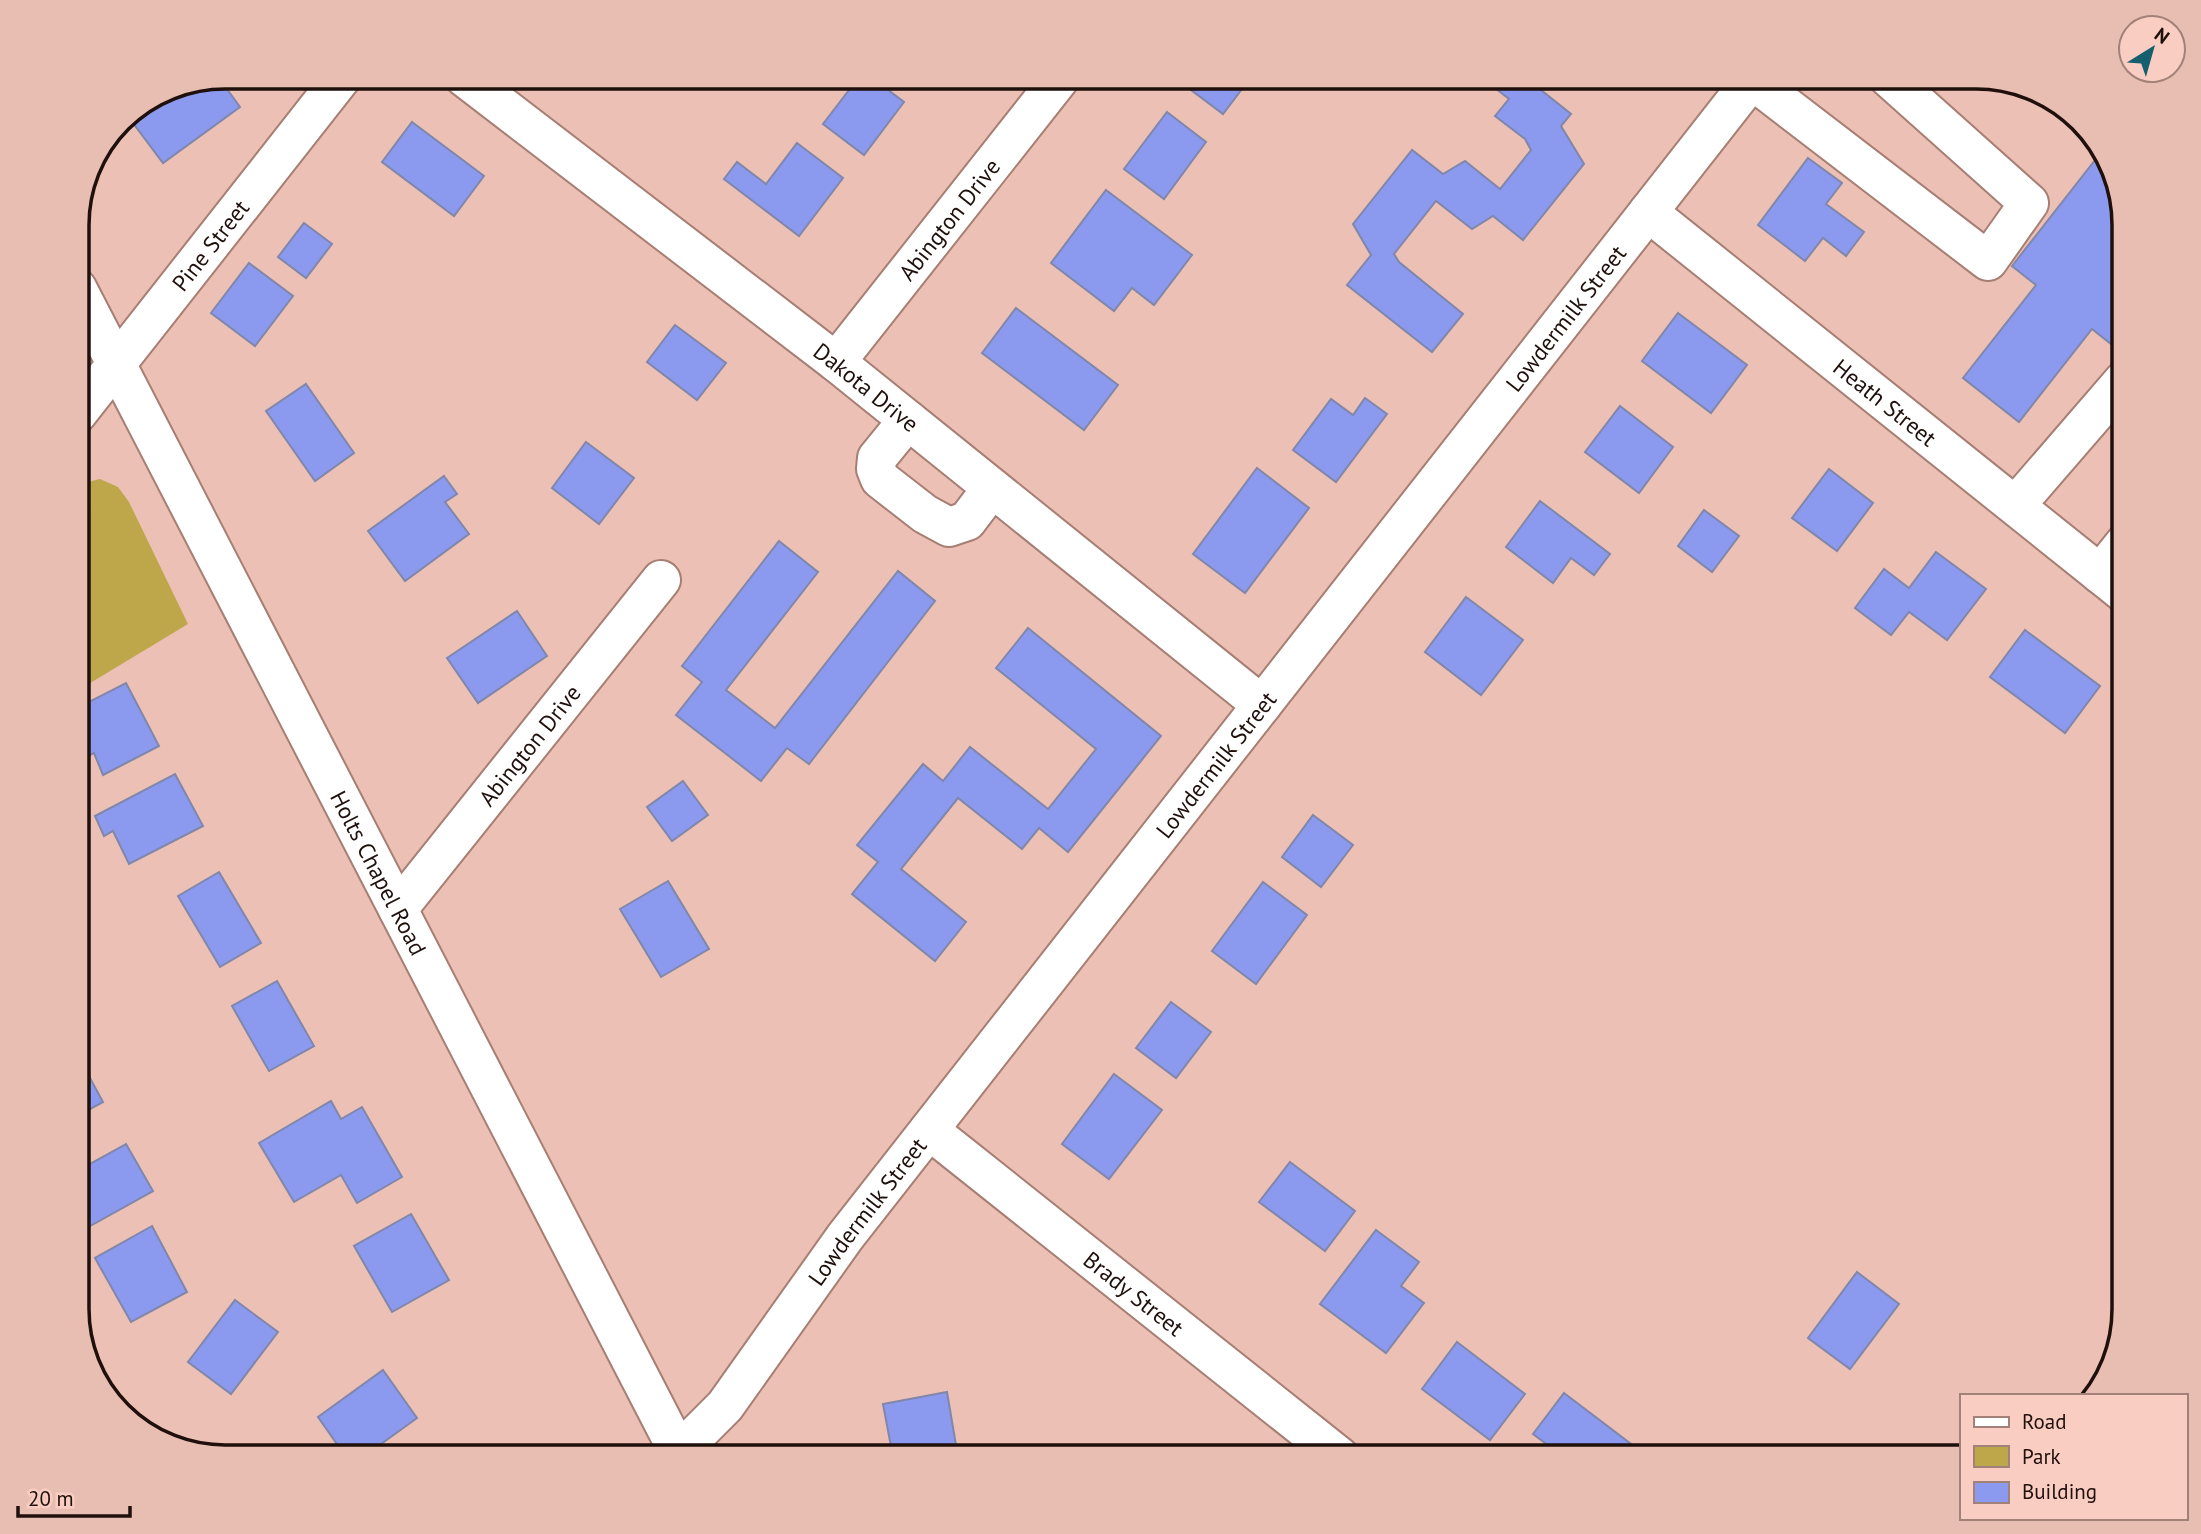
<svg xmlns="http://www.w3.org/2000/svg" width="2201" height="1534" font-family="'PT Sans',sans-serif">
<rect width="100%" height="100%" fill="#ecc0b4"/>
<path fill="#bea74b" d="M100,479L118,487L129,502L188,624L77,691V488L80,484Z"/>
<g fill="#8b99ef" stroke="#8087aa" stroke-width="2">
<path d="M859,77H871L904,102L864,155L823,124Z"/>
<path d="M1188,77H1251L1223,114L1183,84Z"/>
<path d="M1481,77H1535L1531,82L1571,114L1561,126L1584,164L1523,240L1493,216L1472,229L1436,201L1394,254L1399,262L1463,314L1432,352L1347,285L1371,255L1353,224L1412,150L1443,174L1465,161L1500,189L1531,150L1525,139L1495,116L1509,99Z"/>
<path d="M1946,77H1969L1961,88Z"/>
<path d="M219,78L240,107L163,163L127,115L169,88L182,86L184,89L191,84Z"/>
<path d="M1167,112L1206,142L1164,199L1124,169Z"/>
<path d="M412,122L484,176L454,216L382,162Z"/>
<path d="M797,143L843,178L799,236L724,179L737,162L766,184Z"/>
<path d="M2103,150L2124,224V348L2121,352L2092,329L2019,422L1963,378L2036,285L2012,266Z"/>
<path d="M1808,158L1842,183L1826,204L1864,232L1846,256L1823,238L1805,261L1758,225Z"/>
<path d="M1106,190L1192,255L1154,305L1132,288L1114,311L1051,263Z"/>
<path d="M304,223L332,244L306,278L278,257Z"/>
<path d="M249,263L293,296L255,346L211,313Z"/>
<path d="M1016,308L1118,385L1084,430L982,353Z"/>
<path d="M1678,313L1747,365L1711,413L1642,361Z"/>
<path d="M675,325L726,363L697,400L647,362Z"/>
<path d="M306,384L354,453L315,481L266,411Z"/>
<path d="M1365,398L1387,414L1336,482L1293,450L1331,399L1353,415Z"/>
<path d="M1620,406L1673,447L1639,493L1585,452Z"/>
<path d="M586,442L634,478L599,524L552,488Z"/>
<path d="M1257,468L1309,508L1245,593L1193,554Z"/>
<path d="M1829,469L1873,503L1837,551L1792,518Z"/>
<path d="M444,476L457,494L445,502L469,534L405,581L368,531Z"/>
<path d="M1540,501L1610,554L1594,575L1571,558L1553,583L1506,547Z"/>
<path d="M1704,510L1739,536L1712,572L1678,546Z"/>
<path d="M779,541L818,572L726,690L775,728L898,571L935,601L809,764L787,748L761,781L676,715L702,682L682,666Z"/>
<path d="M1936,552L1986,589L1947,640L1909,612L1891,635L1855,608L1884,569L1909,588Z"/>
<path d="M1466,597L1523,640L1481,695L1425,652Z"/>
<path d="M517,611L547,656L478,703L447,658Z"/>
<path d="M1028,628L1161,736L1068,852L1039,828L1022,849L958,798L901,869L966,922L935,961L852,894L878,862L857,845L923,764L943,781L970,747L1048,809L1096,749L996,668Z"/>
<path d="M2025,630L2100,686L2065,733L1990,677Z"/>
<path d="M126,683L159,746L103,775L94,753L77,761V708Z"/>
<path d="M175,774L203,826L129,864L113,831L104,836L95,816Z"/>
<path d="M683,781L708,815L672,841L647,807Z"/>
<path d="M1313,815L1353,845L1321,887L1282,857Z"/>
<path d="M219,872L261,943L220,967L178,896Z"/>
<path d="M668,881L709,949L661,977L620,909Z"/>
<path d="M1263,882L1307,915L1256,984L1212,951Z"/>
<path d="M277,981L314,1046L269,1071L232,1006Z"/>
<path d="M1171,1002L1211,1032L1176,1078L1136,1048Z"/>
<path d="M77,1054L103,1102L77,1116Z"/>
<path d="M1114,1074L1162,1110L1109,1179L1062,1144Z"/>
<path d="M331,1101L341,1119L362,1107L402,1177L357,1203L341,1175L294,1202L259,1143Z"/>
<path d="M126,1144L153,1191L83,1230L77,1221V1171Z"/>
<path d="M1290,1162L1355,1211L1325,1251L1259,1202Z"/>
<path d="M411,1214L449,1280L392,1312L354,1246Z"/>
<path d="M152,1226L187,1292L131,1322L95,1258Z"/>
<path d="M1376,1230L1419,1262L1401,1286L1424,1303L1386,1353L1320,1304Z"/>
<path d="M1857,1272L1899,1304L1850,1369L1808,1338Z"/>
<path d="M235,1300L278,1332L231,1394L188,1362Z"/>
<path d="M1457,1342L1525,1394L1490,1440L1422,1389Z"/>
<path d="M383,1370L417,1418L363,1457H346L318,1417Z"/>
<path d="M947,1392L958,1457H893L883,1404Z"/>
<path d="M1564,1393L1635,1447L1627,1457H1564L1533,1434Z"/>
</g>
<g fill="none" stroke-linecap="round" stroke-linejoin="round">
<g stroke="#a67e73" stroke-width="42">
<g id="minor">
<path id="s1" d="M464,77L836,362L1262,705"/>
<path d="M1752,80L1988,261L2029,203L1888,77"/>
<path id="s2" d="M1648,212L2124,593"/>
<path id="s3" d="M77,288L681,1457"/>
<path id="s4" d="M836,362L1061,77"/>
<path id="s5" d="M77,414L342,77"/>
<path d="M908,420L877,458L876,469L880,479L925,514L949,527L967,521L992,488"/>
<path d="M2016,505L2124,380"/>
<path d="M2100,574L2124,544"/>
<path id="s6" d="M398,909L661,580"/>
<path id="s7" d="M929,1130L1340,1457"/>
<path id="s8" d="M679,1452L725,1406L845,1237L1754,77"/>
</g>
</g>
<use href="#minor" stroke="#fff" stroke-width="38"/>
</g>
<g text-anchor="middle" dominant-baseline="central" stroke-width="6" stroke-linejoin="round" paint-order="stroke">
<g font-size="23" fill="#1f100c" stroke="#f9cdc1">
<text stroke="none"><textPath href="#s4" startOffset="182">Abington Drive</textPath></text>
<text stroke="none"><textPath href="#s5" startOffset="215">Pine Street</textPath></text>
<text stroke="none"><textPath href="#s8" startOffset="1440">Lowdermilk Street</textPath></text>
<text stroke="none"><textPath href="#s1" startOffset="508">Dakota Drive</textPath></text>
<text stroke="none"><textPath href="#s2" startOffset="304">Heath Street</textPath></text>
<text stroke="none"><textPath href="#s6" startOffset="210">Abington Drive</textPath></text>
<text stroke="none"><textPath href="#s8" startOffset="873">Lowdermilk Street</textPath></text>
<text stroke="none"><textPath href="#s3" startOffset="658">Holts Chapel Road</textPath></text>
<text stroke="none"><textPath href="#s8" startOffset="306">Lowdermilk Street</textPath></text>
<text stroke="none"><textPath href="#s7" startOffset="262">Brady Street</textPath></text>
</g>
</g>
<path d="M0 0H2201V1534H0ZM225 89H1976A136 136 0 0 1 2112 225V1309A136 136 0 0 1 1976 1445H225A136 136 0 0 1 89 1309V225A136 136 0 0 1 225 89Z" fill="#e8beb3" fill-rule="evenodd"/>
<path fill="none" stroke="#1f100c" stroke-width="3.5" d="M225 89H1976A136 136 0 0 1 2112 225V1309A136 136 0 0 1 1976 1445H225A136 136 0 0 1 89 1309V225A136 136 0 0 1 225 89Z"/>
<rect x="1960" y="1394" width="228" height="126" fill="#f9cdc1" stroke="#a28179" stroke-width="2"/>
<rect x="1974" y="1417" width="35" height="10" fill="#ffffff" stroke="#a28179" stroke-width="2"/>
<text x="2022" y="1429" font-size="21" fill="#1f100c">Road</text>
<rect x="1974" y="1446" width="35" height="21" fill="#bea74b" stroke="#a28179" stroke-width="2"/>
<text x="2022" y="1464" font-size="21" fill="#1f100c">Park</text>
<rect x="1974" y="1482" width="35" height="21" fill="#8b99ef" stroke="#a28179" stroke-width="2"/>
<text x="2022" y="1499" font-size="21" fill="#1f100c">Building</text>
<g transform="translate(2152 49) rotate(37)"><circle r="33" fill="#f9cdc1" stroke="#a28179" stroke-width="2"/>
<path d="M0-5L12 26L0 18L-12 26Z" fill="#165f6f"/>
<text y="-10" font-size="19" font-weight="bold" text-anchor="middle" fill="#1f100c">N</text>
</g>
<path d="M18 1506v10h112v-10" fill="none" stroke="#1f100c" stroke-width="3.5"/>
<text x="28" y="1506" font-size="21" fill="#1f100c" stroke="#f9cdc1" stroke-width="5" paint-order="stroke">20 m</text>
</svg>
